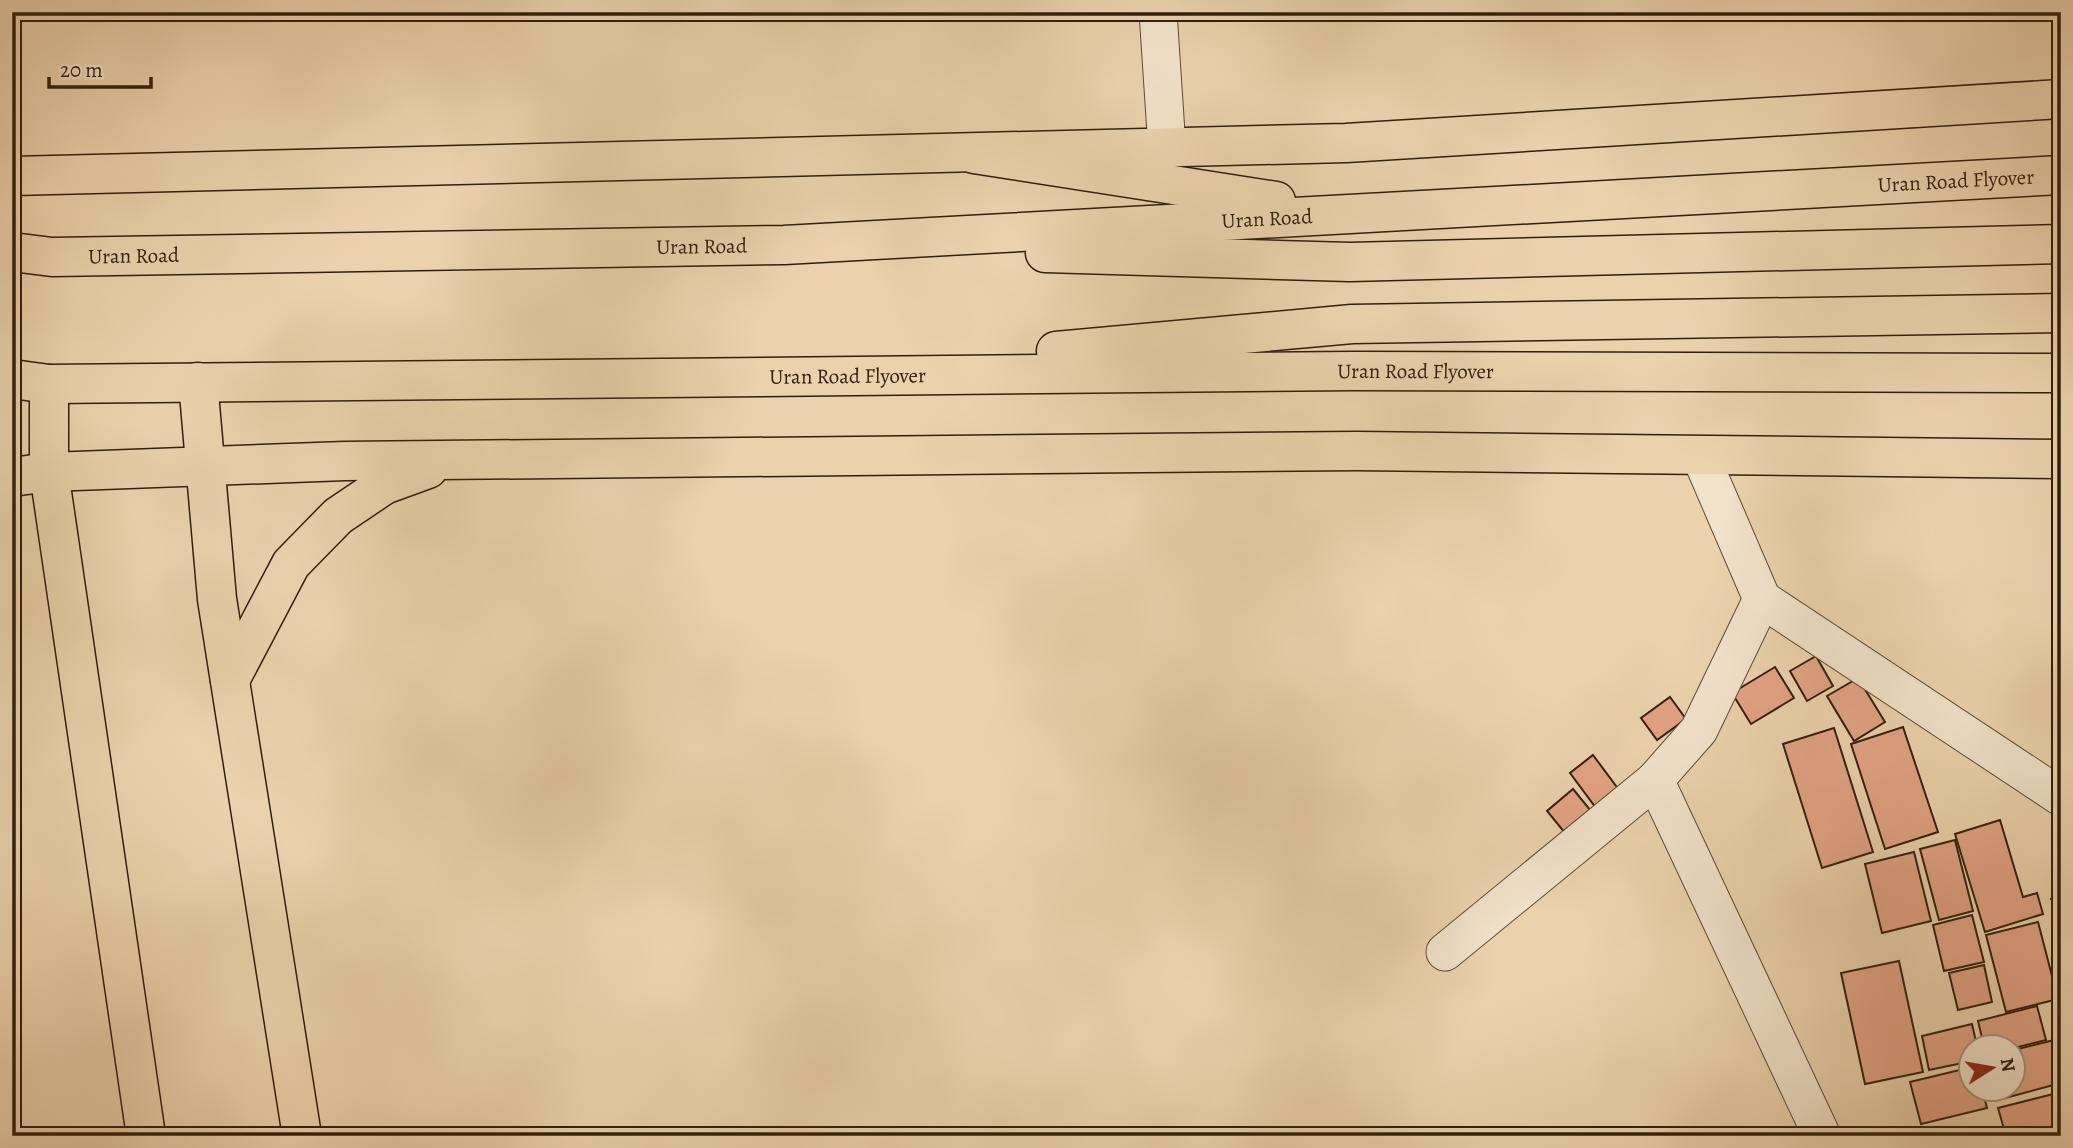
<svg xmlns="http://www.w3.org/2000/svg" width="2073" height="1148" font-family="Alegreya,serif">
<rect width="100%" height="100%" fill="#ebd2ad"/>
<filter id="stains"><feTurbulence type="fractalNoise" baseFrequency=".00286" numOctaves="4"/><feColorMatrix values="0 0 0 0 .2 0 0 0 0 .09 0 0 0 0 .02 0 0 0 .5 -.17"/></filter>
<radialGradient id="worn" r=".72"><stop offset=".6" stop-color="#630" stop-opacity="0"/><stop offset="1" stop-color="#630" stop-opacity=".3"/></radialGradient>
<g fill="#e3a385" stroke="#321e0e" stroke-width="2">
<path d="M1816,656L1833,686L1807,701L1790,671Z"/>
<path d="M1775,667L1794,698L1751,724L1732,693Z"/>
<path d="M1858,678L1885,722L1854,741L1827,696Z"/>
<path d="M1670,697L1686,719L1657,740L1641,718Z"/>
<path d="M1903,727L1938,832L1885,849L1851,744Z"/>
<path d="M1834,728L1873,852L1822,868L1783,744Z"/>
<path d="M1593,755L1622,794L1599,812L1570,773Z"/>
<path d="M1573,789L1600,822L1574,844L1547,811Z"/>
<path d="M2000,820L2023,897L2037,893L2043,914L1985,932L1955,834Z"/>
<path d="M1955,840L1973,911L1939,920L1920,849Z"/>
<path d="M1914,852L1931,921L1882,933L1865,864Z"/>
<path d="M2061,894V916L2051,899Z"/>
<path d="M1972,915L1984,962L1944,971L1933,925Z"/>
<path d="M2038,922L2058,999L2006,1012L1986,935Z"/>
<path d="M1899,961L1923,1072L1865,1084L1841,973Z"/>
<path d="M1984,965L1992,1002L1958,1010L1949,973Z"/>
<path d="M2037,1006L2046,1040L2014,1048L1984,1046L1978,1021Z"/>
<path d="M1972,1024L1977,1046H1972V1061L1929,1070L1922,1036Z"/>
<path d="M2054,1040L2061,1066V1083L1998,1100L1995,1088H2014V1050Z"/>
<path d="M1972,1067V1088H1982L1987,1108L1921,1124L1910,1082Z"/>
<path d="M2061,1092V1134L2006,1136L1998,1108Z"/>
</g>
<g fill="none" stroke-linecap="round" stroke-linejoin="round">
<g stroke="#604b36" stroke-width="39">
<g id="minor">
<path d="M1158,12L1167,148"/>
<path d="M1700,455L1762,599L2061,797"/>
<path d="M1655,780L1822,1136"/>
<path d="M1445,952L1655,780L1699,730L1762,599"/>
</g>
</g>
<g stroke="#321e0e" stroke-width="41">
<g id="major">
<path d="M12,176L1346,143L2061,99"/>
<path d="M198,382L217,599L302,1136"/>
<path d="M49,384V472L146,1136"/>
<path d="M12,477L49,472L345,461L1357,451L2061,459"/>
<path d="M230,680L291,564L338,516L384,485L428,469"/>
</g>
</g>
<g stroke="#321e0e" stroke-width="41">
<g id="highway">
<path d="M974,154L1276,201"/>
<path id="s1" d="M12,252L52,257L784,245L2061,175"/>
<path d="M1045,253L1350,262L2061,244"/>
<path d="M1056,351L1352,324L2061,313"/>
<path id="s2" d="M12,379L49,384L1354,371L2061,373"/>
</g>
</g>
<use href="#minor" stroke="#f2e2ca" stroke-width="37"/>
<use href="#major" stroke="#ebd2ad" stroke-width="38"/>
<use href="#highway" stroke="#ebd2ad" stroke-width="38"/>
</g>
<g text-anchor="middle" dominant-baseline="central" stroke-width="7" stroke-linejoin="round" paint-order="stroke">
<g font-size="21" fill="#321e0e" stroke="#f2e2ca">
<text stroke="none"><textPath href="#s1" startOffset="1946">Uran Road Flyover</textPath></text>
<text stroke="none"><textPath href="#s1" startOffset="1256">Uran Road</textPath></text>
<text stroke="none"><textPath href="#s1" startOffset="690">Uran Road</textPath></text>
<text stroke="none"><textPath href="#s1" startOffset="122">Uran Road</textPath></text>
<text stroke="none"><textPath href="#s2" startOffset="1404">Uran Road Flyover</textPath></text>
<text stroke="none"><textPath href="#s2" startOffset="836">Uran Road Flyover</textPath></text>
</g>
</g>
<rect width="2073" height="1148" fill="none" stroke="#ebd2ad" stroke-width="42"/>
<rect x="14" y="14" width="2045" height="1120" fill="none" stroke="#321e0e" stroke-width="3.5"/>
<rect x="21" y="21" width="2031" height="1106" fill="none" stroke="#321e0e" stroke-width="2"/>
<g transform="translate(1992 1068) rotate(79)"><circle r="33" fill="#f2e2ca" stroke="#a5947f" stroke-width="2"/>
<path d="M0-5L12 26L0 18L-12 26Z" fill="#8f2418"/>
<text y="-10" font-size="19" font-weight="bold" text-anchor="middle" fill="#321e0e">N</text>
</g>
<path d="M49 77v10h102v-10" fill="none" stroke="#321e0e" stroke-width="3.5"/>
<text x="60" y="77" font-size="21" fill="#321e0e" stroke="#f2e2ca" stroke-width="5" paint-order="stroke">20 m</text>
<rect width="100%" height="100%" filter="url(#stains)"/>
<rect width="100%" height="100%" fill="url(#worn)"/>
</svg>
